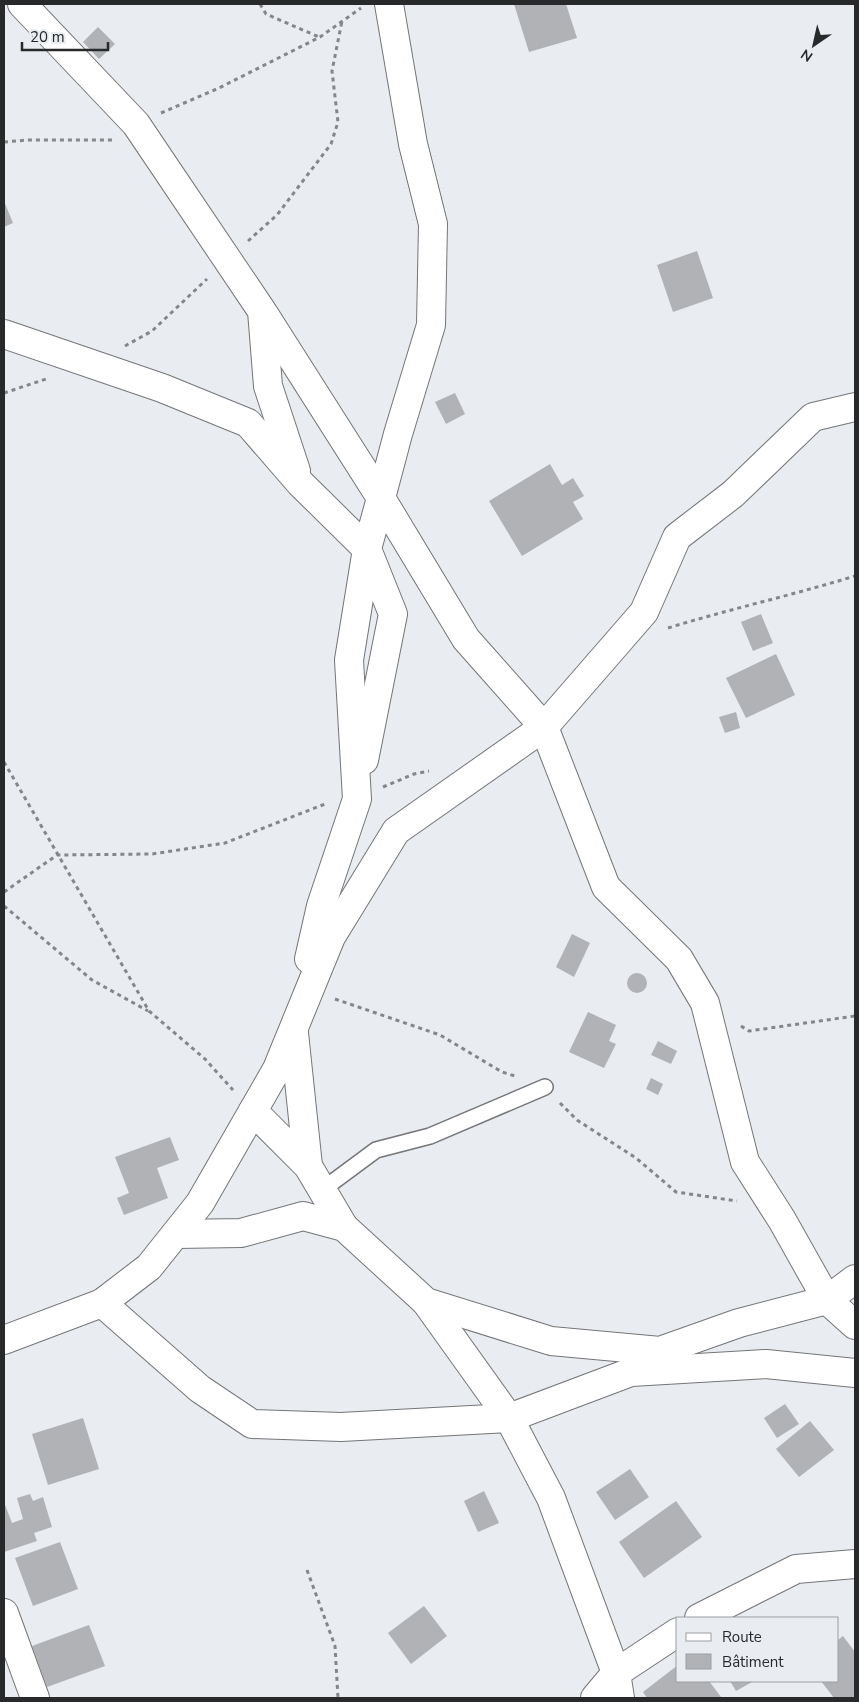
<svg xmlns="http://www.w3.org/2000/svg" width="859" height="1702" font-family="'Nunito Sans',sans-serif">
<rect width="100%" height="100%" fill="#e9ecf0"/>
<g fill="#b0b2b6">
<path d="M514,4H566L577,38L529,52Z"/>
<path d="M98,27L115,44L99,59L83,42Z"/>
<path d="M4,201L13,223L4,227Z"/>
<path d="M697,251L713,298L673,312L657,265Z"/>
<path d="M455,393L465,414L446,424L435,402Z"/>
<path d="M550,464L562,485L573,478L584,496L573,502L583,519L522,556L489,501Z"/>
<path d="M761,614L773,643L753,651L741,622Z"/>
<path d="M776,654L795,695L746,718L726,678Z"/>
<path d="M736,712L740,728L725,733L719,717Z"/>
<path d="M572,934L590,943L574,977L556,967Z"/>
<circle cx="637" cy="983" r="10"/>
<path d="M588,1012L616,1025L609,1041L616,1044L604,1068L569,1052Z"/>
<path d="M658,1041L677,1051L671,1064L651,1055Z"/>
<path d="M651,1078L663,1084L658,1095L646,1089Z"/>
<path d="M170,1137L179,1160L157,1168L168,1198L124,1215L117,1198L129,1193L115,1157Z"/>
<path d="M785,1404L799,1424L777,1438L764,1418Z"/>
<path d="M83,1418L99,1469L48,1485L32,1434Z"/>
<path d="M810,1421L834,1450L799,1477L776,1449Z"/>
<path d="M630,1469L649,1497L615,1520L596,1492Z"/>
<path d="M484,1491L499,1523L478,1532L464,1501Z"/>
<path d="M30,1494L33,1501L43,1497L52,1527L34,1533L37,1541L4,1552V1502L12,1523L23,1519L17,1498Z"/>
<path d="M676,1501L702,1537L644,1578L619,1542Z"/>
<path d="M60,1542L78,1589L33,1606L15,1558Z"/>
<path d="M424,1606L447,1636L411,1664L388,1633Z"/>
<path d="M89,1625L105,1666L47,1687L32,1646Z"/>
<path d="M843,1636L855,1652V1698H834L821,1681H838V1640Z"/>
<path d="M678,1665V1681H709L721,1697L647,1698L643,1692Z"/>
<path d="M730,1681H754L736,1691Z"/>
</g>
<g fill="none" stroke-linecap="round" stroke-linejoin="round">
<g stroke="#737579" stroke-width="18">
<path id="service" d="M322,1190L376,1150L430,1136L545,1087"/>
</g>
<g stroke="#737579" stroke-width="30">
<g id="minor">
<path d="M22,4L136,124L262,311L268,386L296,471"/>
<path d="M389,4L413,144L433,224L431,325L398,434L381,498L466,639L544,727L606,887L679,959L705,1003L745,1162L782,1220L827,1300L855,1325"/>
<path d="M264,314L381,498L367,549L393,614L364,760"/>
<path d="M4,334L162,388L248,423L300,483L367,549L349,660L357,799L321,906L309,959"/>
<path d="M294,1033L308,1166"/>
<path d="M253,1111L308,1166L344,1227"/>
<path d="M176,1234L241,1233L303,1216L344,1227L426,1302L551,1341L660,1351L739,1323L827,1300L855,1279"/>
<path d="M426,1302L509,1418L551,1498L616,1673L620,1698"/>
<path d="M102,1303L200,1389L252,1424L341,1427L509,1418L631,1372L766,1364L855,1373"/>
<path d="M4,1340L102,1303L149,1267L200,1203L277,1069L331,937L396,831L544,727L644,612L677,537L733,494L813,417L855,407"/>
<path d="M4,1613L35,1698"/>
<path d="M699,1618L796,1569L855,1564"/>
<path d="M595,1698L616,1673L678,1632"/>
</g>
</g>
<g stroke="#848689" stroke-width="3" stroke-dasharray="4 4" stroke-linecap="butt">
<path d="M260,4L266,14L319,37"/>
<path d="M161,113L219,88L320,37L361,8"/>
<path d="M4,142L28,140H113"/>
<path d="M248,241L277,215L331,144L338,122L332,71L342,21"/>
<path d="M125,346L152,331L207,279"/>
<path d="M4,393L46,379"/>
<path d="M668,628C730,609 793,595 855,576"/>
<path d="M4,762L149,1011L205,1059L233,1090"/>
<path d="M383,787L414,774L429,771"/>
<path d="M4,892L57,855L152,854L225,843L325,804"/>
<path d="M4,906L92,980L148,1011"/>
<path d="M335,999L440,1035L502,1072L515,1076"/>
<path d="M741,1026L749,1031L855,1016"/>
<path d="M560,1103L577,1120L636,1158L676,1192L737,1201"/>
<path d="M307,1570L335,1646L338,1698"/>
</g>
<use href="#service" stroke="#fff" stroke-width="15"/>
<use href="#minor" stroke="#fff" stroke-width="28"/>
</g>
<rect width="859" height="1702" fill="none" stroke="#28292b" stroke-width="10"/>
<rect x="676" y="1617" width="162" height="65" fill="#e9ecf0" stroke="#9c9ea1"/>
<rect x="686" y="1633" width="25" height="8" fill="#ffffff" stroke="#9c9ea1"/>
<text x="722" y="1642" font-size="15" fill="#28292b">Route</text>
<rect x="686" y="1654" width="25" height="15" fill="#b0b2b6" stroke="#9c9ea1"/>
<text x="722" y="1667" font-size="15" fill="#28292b">Bâtiment</text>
<g transform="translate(814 45) rotate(214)" stroke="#e9ecf0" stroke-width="4" paint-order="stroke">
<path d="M0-4L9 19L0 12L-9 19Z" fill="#28292b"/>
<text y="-8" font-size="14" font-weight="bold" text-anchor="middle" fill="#28292b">N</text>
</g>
<path d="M22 42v8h86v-8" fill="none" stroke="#28292b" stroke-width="2.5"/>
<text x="30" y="42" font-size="15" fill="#28292b" stroke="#e9ecf0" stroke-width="4" paint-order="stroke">20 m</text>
</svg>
